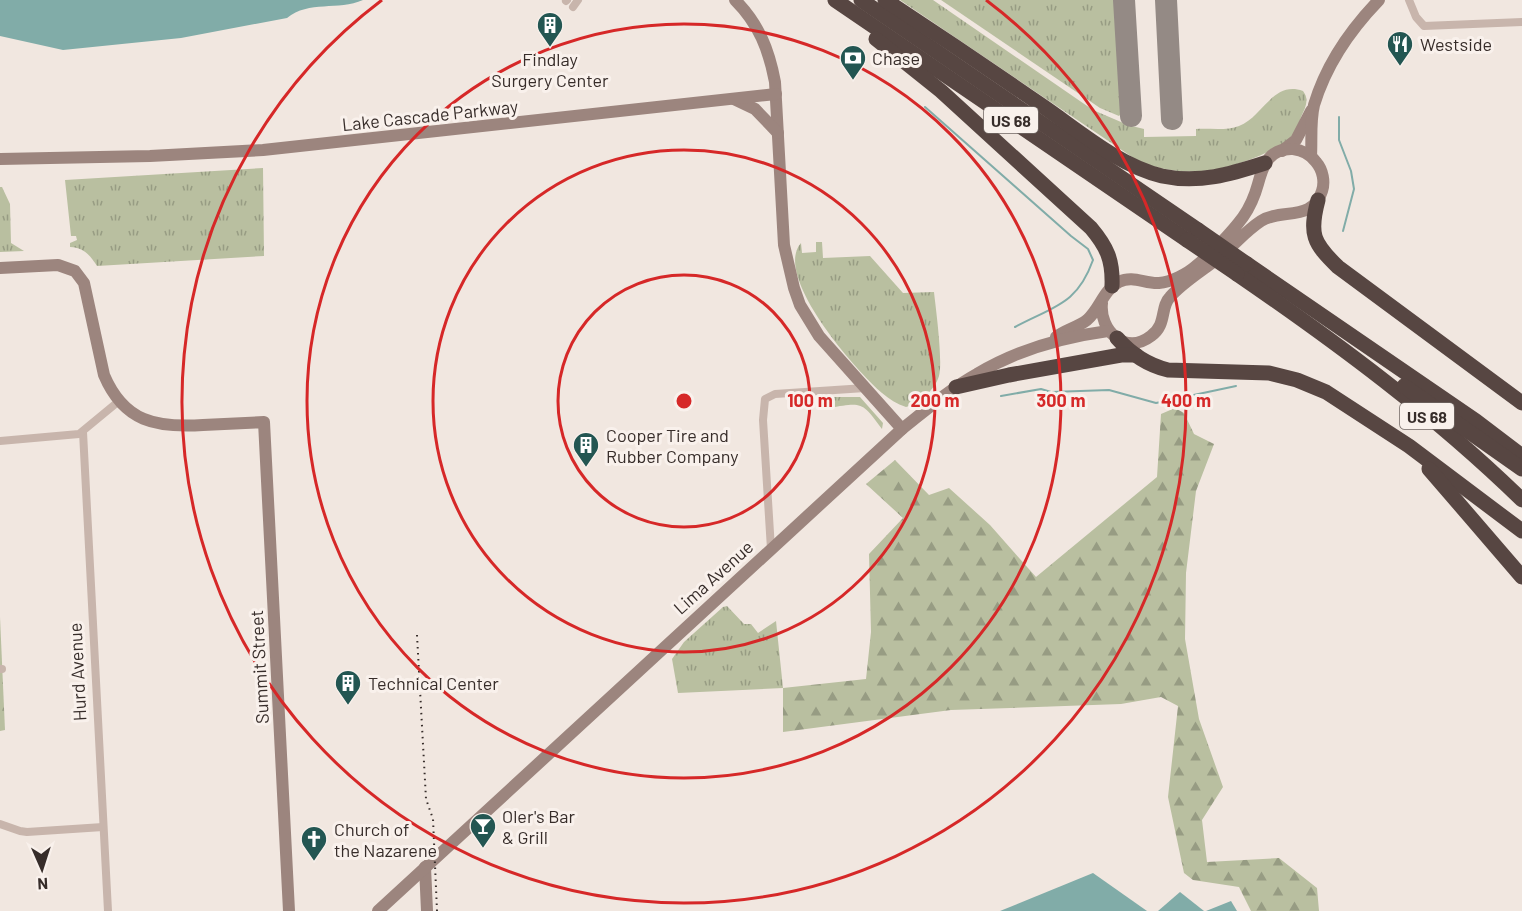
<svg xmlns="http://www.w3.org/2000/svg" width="1522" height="911" font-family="Barlow,sans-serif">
<defs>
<pattern id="grass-tufts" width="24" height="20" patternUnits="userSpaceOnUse" patternTransform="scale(1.5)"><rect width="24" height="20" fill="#b9bfa0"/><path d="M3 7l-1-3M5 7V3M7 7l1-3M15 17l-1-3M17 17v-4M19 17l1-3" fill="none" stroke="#979c83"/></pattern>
<pattern id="forest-firs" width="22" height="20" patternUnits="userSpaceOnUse" patternTransform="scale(1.5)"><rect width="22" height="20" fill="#b9bfa0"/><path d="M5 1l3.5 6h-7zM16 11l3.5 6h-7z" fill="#979c83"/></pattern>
<pattern id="park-crowns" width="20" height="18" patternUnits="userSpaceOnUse" patternTransform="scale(1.5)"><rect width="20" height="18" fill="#b9bfa0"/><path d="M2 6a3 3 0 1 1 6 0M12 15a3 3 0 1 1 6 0" fill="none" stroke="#979c83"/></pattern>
</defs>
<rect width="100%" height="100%" fill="#f1e7e0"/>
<g fill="url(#grass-tufts)">
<path d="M900,0H933L1093,110L1128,125L1144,129V137L1196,136V129C1209,128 1227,131 1239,126C1263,117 1273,80 1303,91C1310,100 1305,108 1301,117C1299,124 1296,132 1291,137C1283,146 1270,151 1259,156C1217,173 1181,178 1138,161Z"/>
<path d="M941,0H1117L1123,111L1119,116L1100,108Z"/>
<path d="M263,168L264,256L97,266C90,255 83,247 70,247V243L77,240L76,236H71L65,180Z"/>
<path d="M0,187H2L10,204L11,243L24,251L0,252Z"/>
<path d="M816,242H822L823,258L870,256L903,293L934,292C936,310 943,361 939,376C935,390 919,403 906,407C897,404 889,399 882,393C857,372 772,276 801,243L802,253L816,252Z"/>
<path d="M830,397H860L883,423L882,429C862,402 863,402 829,408L828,401Z"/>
<path d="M727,606L744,624H751L758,633L776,621L783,688L678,693L672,659L684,642L723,607Z"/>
</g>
<path fill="url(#forest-firs)" d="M1175,408L1184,413L1194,434L1214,444L1196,491L1186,573L1185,639L1199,719L1223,787L1202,820L1207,862L1279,858L1317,888L1319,911H1251L1239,887L1193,880L1184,873L1168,797L1178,706L1161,697L1121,704L951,710L783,732V688L866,679L871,632L869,554L903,518L866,484L895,460L929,495L949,488L990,525L1036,577L1157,477L1161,414Z"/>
<path fill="url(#park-crowns)" d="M0,617L5,730L0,731Z"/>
<g fill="#81aca8">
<path d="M0,0H363C338,11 309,0 287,18L181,38L63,50L0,36Z"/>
<path d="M1093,873L1147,911H1000Z"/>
<path d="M1180,892L1204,911H1158Z"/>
<path d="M1231,901L1237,911H1206Z"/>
</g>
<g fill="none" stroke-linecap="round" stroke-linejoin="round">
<g stroke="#81aca8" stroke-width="2">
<path d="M925,107L1071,236L1088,249L1093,260C1077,305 1054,306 1015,327"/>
<path d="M1339,117V140L1351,171L1354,189L1343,231"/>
<path d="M1001,396L1041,389L1051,392L1109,390L1156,403L1236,386"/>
</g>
<g stroke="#948a85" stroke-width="22">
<path d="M1124,0L1131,116"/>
<path d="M1166,0L1172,119"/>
</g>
<g stroke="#c8b5ac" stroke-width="8">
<path d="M1409,0L1416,17L1424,26L1522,22"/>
<path d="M566,1L567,0"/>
<path d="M573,7L578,0"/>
<path d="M83,432L108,911"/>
<path d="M0,441L79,434L119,401"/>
<path d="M771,549L763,420L765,399L775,394L865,388"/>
<path d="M0,669H2"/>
<path d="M0,824L20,831L27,832L103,827"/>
</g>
<g stroke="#9c857e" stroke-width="12">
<path d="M735,0C759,24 769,50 775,82L784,245L794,288L800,305L819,336L902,429"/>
<path d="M734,99L755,109L778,133"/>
<path d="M1282,151L1296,140L1311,111"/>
<path d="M1311,156C1312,140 1310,121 1314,105C1326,65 1350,30 1379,0"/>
<path d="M0,159L150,156L263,150L776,94"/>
<path d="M0,268L58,265L75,271L84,283L104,375C124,422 156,428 203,425C224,424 244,423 264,422L289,911"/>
<path d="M1056,337C1065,330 1078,327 1087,320C1100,309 1103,290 1119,282C1133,275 1145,284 1159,283C1171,282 1187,274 1196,266C1211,254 1232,232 1243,217C1250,207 1255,195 1258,184C1263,165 1269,148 1293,149C1302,150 1311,155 1316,162C1323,170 1325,182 1322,191C1313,222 1281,208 1261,221C1247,230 1235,244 1223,254C1206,269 1185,280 1170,297C1160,307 1167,325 1151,336C1125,356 1099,330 1102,303"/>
<path d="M425,867L427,911"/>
<path d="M378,911L902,429C926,410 950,389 977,374C1017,350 1063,337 1108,331"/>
</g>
<g stroke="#574642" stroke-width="15">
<path d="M835,0L1187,240"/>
<path d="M861,0L1198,230"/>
<path d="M885,0C937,34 989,69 1041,105C1078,130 1117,165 1162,176C1199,184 1231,174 1265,163"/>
<path d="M876,39L941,91L1091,228C1107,247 1113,260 1112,286"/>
<path d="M1318,200C1309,234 1313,243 1338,267L1522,403"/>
<path d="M1247,264L1476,421L1522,456"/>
<path d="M1237,274C1336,342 1435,415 1522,500"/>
<path d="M1117,338C1131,354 1147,365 1168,370L1269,373L1297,380L1326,392L1409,446L1522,531"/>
<path d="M1404,386L1522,469"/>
<path d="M956,387L1009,375L1121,355H1136"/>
<path d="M1429,469L1522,577"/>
</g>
<path stroke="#372d2a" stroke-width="2" stroke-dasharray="1.5 4.5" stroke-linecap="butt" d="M417,635L426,799L433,819L437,911"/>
<g stroke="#574642" stroke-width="15">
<path d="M1198,230L1247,264"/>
<path d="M1187,240L1237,274"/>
</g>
</g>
<g fill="none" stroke="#d62828" stroke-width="3">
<circle cx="684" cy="401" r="126"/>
<circle cx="684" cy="401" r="251"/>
<circle cx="684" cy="401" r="377"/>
<path d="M986 0A502 502 0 1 1 382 0"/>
</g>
<defs>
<g id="building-pin" transform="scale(1.35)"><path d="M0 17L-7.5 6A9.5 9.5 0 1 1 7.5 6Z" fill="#235652" stroke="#f9f1ec"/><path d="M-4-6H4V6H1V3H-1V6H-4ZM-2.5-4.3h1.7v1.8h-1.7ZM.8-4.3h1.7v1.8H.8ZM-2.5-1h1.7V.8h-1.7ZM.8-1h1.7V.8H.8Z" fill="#fff"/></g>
<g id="restaurant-pin" transform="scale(1.35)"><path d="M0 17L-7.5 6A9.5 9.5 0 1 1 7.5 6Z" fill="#235652" stroke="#f9f1ec"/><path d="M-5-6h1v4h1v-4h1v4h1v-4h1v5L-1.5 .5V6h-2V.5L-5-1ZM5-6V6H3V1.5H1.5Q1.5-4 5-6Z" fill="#fff"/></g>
<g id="bank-pin" transform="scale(1.35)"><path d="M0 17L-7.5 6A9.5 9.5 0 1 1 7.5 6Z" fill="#235652" stroke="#f9f1ec"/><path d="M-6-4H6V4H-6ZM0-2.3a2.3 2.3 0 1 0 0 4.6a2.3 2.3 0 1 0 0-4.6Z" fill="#fff"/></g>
<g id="bar-pin" transform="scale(1.35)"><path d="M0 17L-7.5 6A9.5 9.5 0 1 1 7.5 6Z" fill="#235652" stroke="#f9f1ec"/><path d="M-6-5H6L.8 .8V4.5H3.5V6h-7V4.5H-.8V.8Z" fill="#fff"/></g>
<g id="church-pin" transform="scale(1.35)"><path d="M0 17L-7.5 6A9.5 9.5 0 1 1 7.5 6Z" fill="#235652" stroke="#f9f1ec"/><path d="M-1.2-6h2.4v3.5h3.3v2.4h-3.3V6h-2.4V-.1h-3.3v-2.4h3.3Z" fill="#fff"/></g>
</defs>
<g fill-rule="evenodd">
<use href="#building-pin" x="550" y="25"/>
<use href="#restaurant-pin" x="1400" y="44"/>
<use href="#bank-pin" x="853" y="58"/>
<use href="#building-pin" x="586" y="445"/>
<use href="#building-pin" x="348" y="683"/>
<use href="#bar-pin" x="483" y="826"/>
<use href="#church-pin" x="314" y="839"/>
</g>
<g text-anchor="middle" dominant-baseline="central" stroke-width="6" stroke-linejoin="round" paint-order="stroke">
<g fill="#f9f1ec" stroke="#716864" stroke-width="1.5">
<rect x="984" y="107" width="54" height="26" rx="4.5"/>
<rect x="1400" y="403" width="54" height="26" rx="4.5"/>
</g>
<g font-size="16" font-weight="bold" fill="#372d2a">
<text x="1011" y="120">US 68</text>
<text x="1427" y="416">US 68</text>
</g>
<g font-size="18" fill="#372d2a" stroke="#f9f1ec" text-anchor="start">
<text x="1420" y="44">Westside</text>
<text x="872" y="58">Chase</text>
<text x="550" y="59" text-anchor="middle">Findlay<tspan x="550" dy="21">Surgery Center</tspan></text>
<text x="606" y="435">Cooper Tire and<tspan x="606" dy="21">Rubber Company</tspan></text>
<text x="368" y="683">Technical Center</text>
<text x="502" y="816">Oler's Bar<tspan x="502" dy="21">&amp; Grill</tspan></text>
<text x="334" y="829">Church of<tspan x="334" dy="21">the Nazarene</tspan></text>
</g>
<g font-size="18" fill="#372d2a" stroke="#f9f1ec">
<text transform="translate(430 115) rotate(-6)">Lake Cascade Parkway</text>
<text transform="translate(713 577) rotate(-42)">Lima Avenue</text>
<text transform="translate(259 667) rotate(-93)">Summit Street</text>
<text transform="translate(77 672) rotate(-93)">Hurd Avenue</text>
</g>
</g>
<circle cx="684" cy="401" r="9" fill="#d62828" stroke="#f9f1ec" stroke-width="3"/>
<g font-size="18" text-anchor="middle" font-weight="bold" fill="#d62828" stroke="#f9f1ec" stroke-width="6" stroke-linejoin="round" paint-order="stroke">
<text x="810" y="407">100 m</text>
<text x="935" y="407">200 m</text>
<text x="1061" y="407">300 m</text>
<text x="1186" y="407">400 m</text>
</g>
<g transform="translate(42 869) rotate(177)" stroke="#f9f1ec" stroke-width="4.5" paint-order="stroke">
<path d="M0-4.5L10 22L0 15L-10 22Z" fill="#372d2a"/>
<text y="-9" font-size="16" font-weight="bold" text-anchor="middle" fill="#372d2a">N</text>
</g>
</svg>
